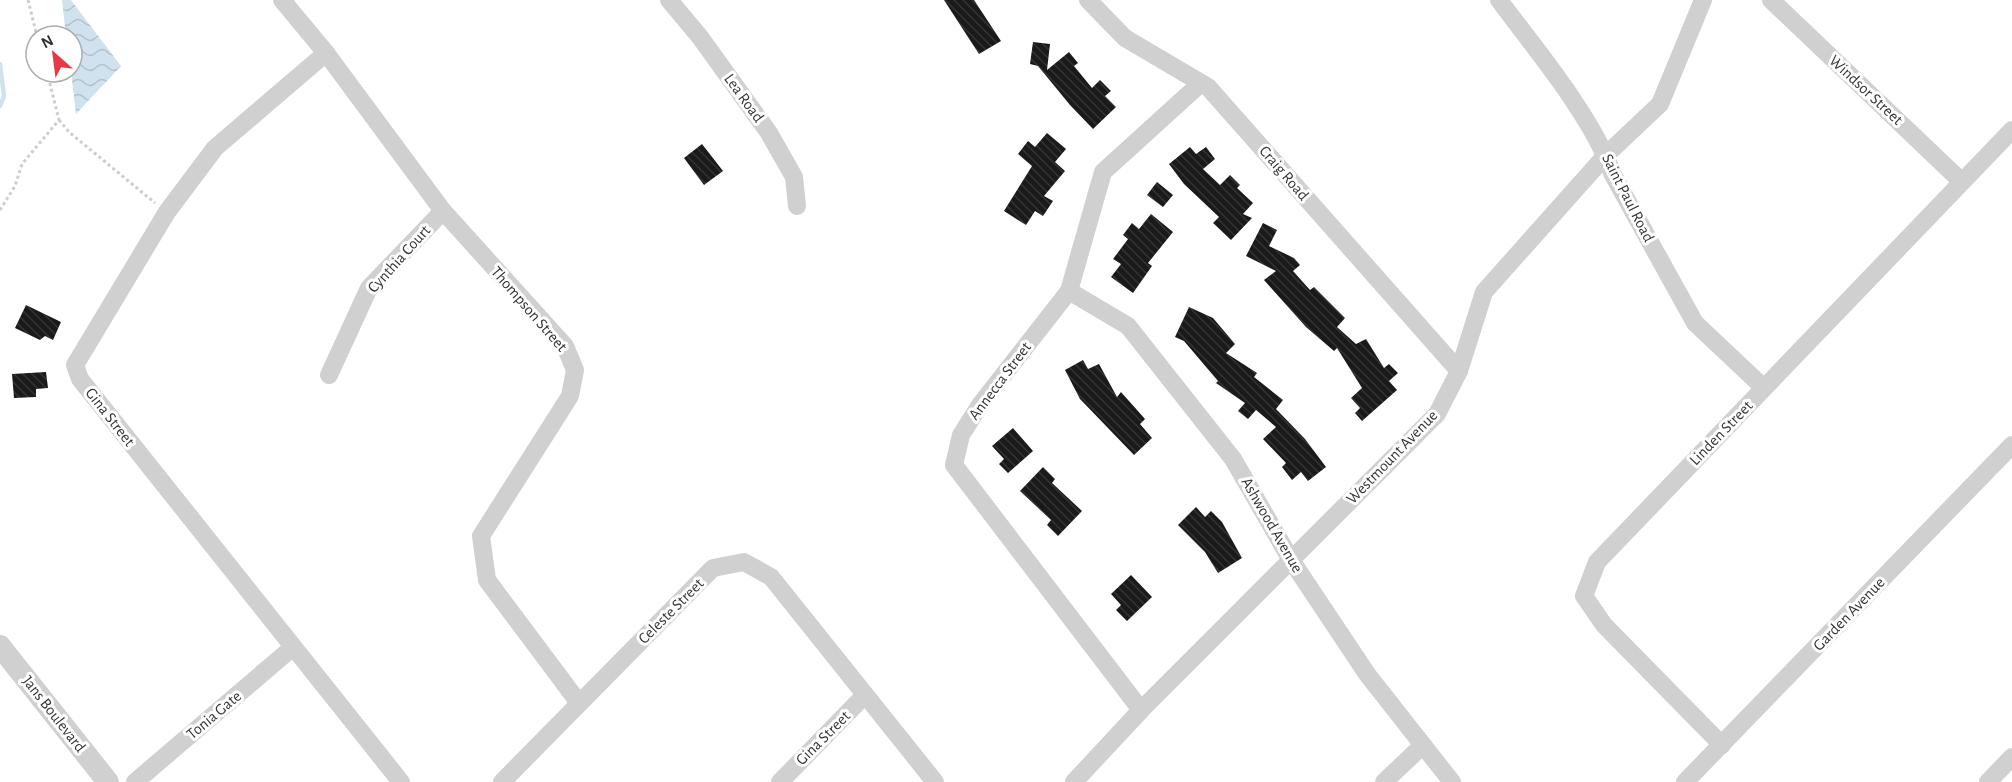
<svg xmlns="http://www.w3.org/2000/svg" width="2012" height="782" font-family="'Alegreya Sans',sans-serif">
<defs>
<pattern id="water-waves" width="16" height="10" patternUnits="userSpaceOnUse" patternTransform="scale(1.5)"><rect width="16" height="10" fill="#cfe2ee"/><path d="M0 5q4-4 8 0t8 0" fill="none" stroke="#b2c2cd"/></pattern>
<pattern id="building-back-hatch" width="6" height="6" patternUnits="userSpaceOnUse" patternTransform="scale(1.5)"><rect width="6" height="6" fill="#1a1a1a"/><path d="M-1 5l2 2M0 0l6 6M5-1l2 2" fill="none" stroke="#333"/></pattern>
</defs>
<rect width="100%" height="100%" fill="#fff"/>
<path fill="url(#water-waves)" d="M62,0H71L121,66L76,114L71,72L72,36H66Z"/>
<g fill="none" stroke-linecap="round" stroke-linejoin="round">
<path stroke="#cfe2ee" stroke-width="4.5" d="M0,64L4,96L0,106"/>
</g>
<g fill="url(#building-back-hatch)">
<path d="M944,0H974L1001,41L979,54Z"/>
<path d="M1033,42L1050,44L1047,70L1069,52L1078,63L1074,66L1092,88L1100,80L1111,91L1105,96L1116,107L1093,129L1070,105L1038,66L1030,64Z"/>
<path d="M1047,133L1066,149L1055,162L1065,171L1044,196L1053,201L1043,216L1035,211L1026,225L1004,211L1032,166L1018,154L1028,141L1035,147Z"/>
<path d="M702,144L723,171L704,185L684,158Z"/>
<path d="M1190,147L1196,154L1206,147L1215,159L1203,169L1220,185L1230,175L1240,185L1237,188L1253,203L1243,214L1252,218L1231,240L1213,223L1219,217L1184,184L1169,164Z"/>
<path d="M1157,182L1173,195L1163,207L1147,195Z"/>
<path d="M1151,214L1173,232L1148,263L1152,266L1133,293L1111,277L1121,264L1113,259L1128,239L1123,235L1132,223L1139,229Z"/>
<path d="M1263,223L1277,230L1269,246L1294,258L1300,265L1293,271L1310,290L1314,287L1345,318L1337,327L1356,344L1366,339L1384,368L1389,364L1398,373L1389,381L1397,390L1362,421L1355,413L1360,408L1351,398L1362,388L1337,348L1334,351L1306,327L1264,280L1276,271L1246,256Z"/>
<path d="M26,305L61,322L53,340L45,336L40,340L15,328Z"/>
<path d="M1189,307L1213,318L1235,344L1226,353L1257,373L1254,377L1283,400L1276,409L1305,439L1326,467L1308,481L1301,472L1292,480L1282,467L1286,463L1263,439L1276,427L1256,410L1248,419L1238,411L1245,403L1216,383L1218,381L1184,341L1175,337Z"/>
<path d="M1083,360L1088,369L1099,364L1117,397L1121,392L1145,419L1140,424L1152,438L1134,455L1080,399L1065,370Z"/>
<path d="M46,372L48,388L36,389V397L14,398L12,374Z"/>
<path d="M1013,428L1033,451L1008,473L999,464L1004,459L992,446Z"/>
<path d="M1043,467L1055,479L1052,483L1082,511L1058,536L1047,525L1051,520L1020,491Z"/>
<path d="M1196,507L1205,517L1211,511L1222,522L1242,558L1218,573L1205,552L1178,525Z"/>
<path d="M1131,575L1152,597L1127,621L1116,610L1121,605L1111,594Z"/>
</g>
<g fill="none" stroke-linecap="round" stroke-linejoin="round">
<g stroke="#cdcdcd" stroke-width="3" stroke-dasharray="3 3" stroke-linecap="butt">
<path d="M28,0L37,36"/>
<path d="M59,120L69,132L155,203"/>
<path d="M0,210L15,186L22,164L59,120L47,72"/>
</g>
<g stroke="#d0d0d0" stroke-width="18">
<path d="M282,0L326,53L443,211L565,346L575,370L570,396L481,536L487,580L579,703"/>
<path d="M669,0L700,37L769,133L794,177L797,206"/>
<path d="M1088,0L1125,38L1208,87L1459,371"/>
<path d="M1499,0C1536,50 1593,117 1613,175L1695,323L1764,388"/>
<path d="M1771,0L1961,181"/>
<path d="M326,53L215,148L167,212L75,365L80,379L401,782"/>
<path d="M1069,291L1128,326L1233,459L1291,560L1367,674L1452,782"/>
<path d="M329,375L369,288L443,211"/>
<path d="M1141,710L954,465L961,435L980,405L1069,291L1103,172L1201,83"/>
<path d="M1722,745L1604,625L1584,596L1597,562L2012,130"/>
<path d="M135,782L292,648"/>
<path d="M502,782L713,568L744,562L771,577L935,782"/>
<path d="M780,782L865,695"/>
<path d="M1074,782L1141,710L1437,414L1459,371L1484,292L1606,155L1660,104L1703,0"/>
<path d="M1384,782L1423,745"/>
<path d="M1685,782L2012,445"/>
<path d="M1988,782L2012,757"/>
</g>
<path stroke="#d0d0d0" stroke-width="22" d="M0,646L108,782"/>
</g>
<g text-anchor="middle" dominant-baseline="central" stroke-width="6" stroke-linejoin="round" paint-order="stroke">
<g font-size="16" fill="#333" stroke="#fff">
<text transform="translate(1866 90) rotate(43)">Windsor Street</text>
<text transform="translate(744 98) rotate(54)">Lea Road</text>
<text transform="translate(1284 173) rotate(49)">Craig Road</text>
<text transform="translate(1628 198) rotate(63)">Saint Paul Road</text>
<text transform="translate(399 259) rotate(-48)">Cynthia Court</text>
<text transform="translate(529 309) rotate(49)">Thompson Street</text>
<text transform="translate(1000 381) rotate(-53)">Annecca Street</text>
<text transform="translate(110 417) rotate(52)">Gina Street</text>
<text transform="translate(1721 433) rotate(-46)">Linden Street</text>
<text transform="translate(1392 457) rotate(-46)">Westmount Avenue</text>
<text transform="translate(1272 525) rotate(60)">Ashwood Avenue</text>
<text transform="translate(671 611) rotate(-45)">Celeste Street</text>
<text transform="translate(1849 614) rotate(-46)">Garden Avenue</text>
<text transform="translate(54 714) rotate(52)">Jans Boulevard</text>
<text transform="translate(214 715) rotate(-40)">Tonia Gate</text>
<text transform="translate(823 738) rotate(-45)">Gina Street</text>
</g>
</g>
<g transform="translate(54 54) rotate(332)"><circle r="28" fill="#ffffff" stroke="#adadad" stroke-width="1.5"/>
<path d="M0-4.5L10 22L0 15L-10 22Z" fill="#e63946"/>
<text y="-9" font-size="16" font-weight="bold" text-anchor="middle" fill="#333333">N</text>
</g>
</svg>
